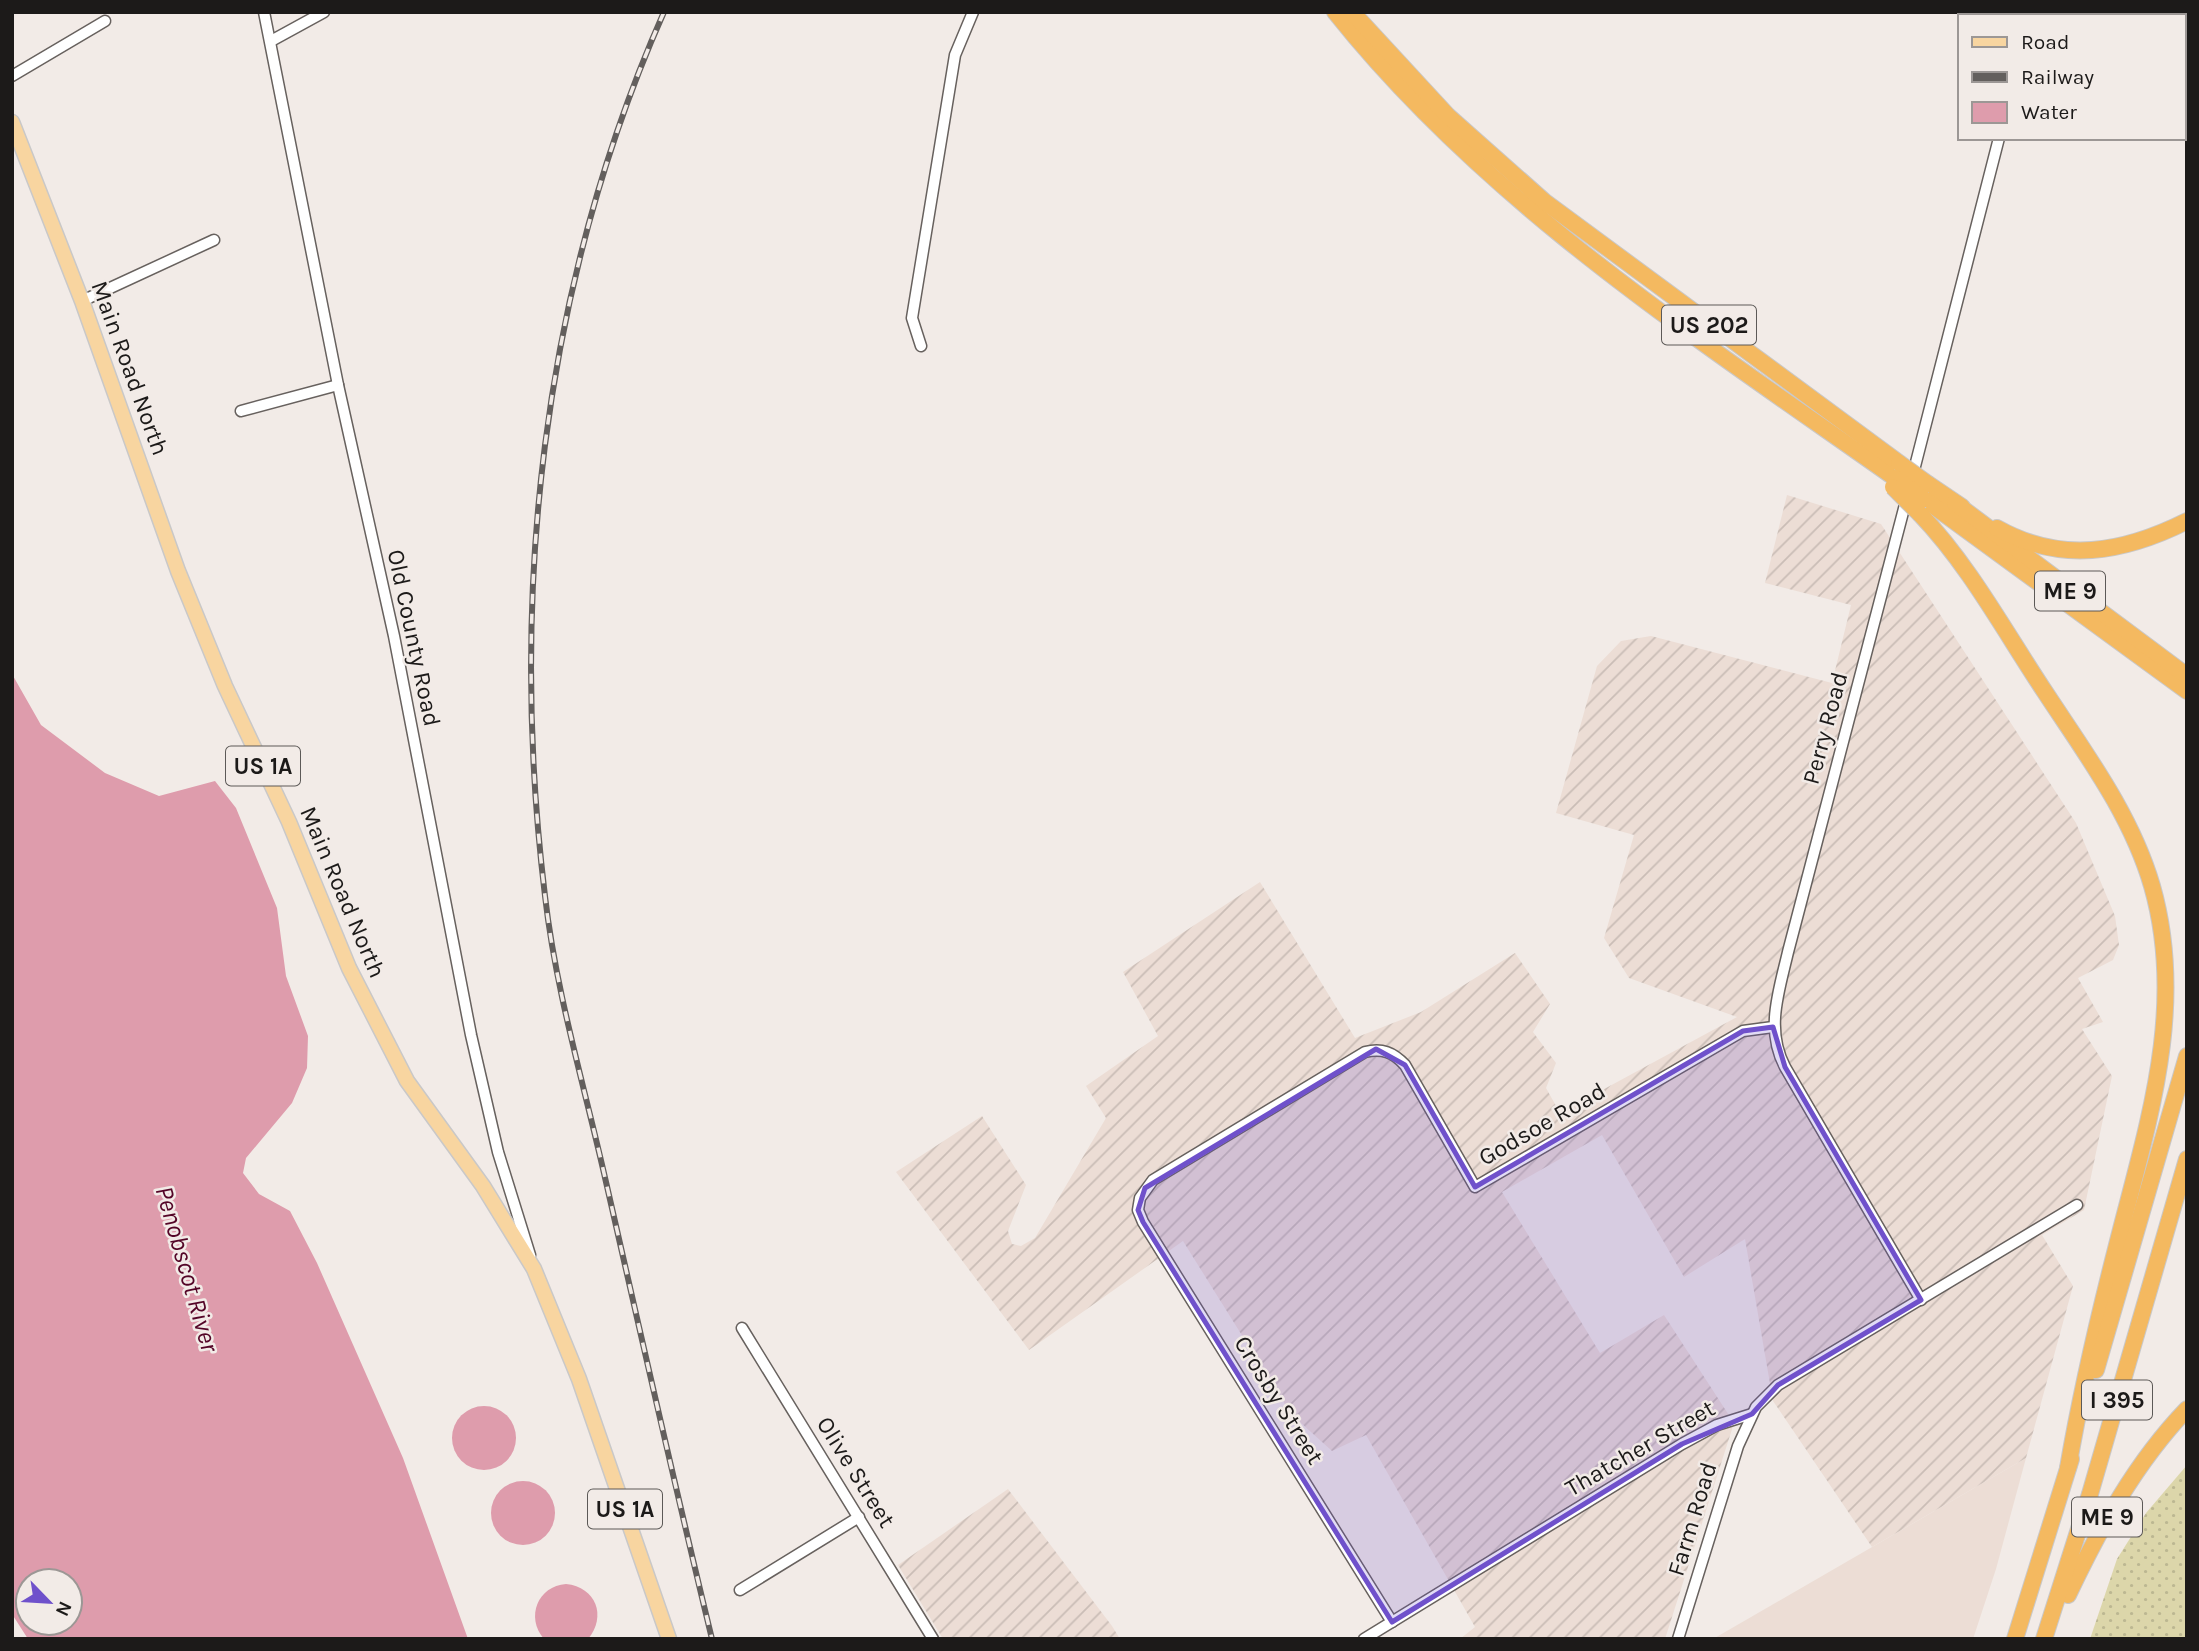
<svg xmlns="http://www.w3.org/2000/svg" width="2199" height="1651" font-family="Karla,sans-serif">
<defs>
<pattern id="industrial-furrows" width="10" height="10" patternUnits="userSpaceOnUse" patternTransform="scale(1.75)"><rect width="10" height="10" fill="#ecddd5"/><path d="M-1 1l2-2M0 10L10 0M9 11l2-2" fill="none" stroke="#cabdb6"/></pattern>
<pattern id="grass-dots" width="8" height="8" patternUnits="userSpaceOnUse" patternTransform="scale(1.75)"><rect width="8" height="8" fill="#dcd6aa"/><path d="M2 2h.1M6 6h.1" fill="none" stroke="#bcb792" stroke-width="1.8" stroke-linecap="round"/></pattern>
</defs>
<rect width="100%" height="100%" fill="#f2ebe7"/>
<path fill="#ecddd5" d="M2026,1458L1996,1569L1973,1639H1713Z"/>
<g fill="url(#industrial-furrows)">
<path d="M1787,495L1881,524L2076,823L2115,916L2119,945L2113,960L2078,978L2103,1022L2082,1029L2112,1076L2084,1210L2042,1235L2073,1286L2026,1458L1872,1547L1773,1401L1745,1239L1684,1277L1602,1135L1502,1192L1600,1353L1664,1315L1734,1423L1665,1639H1460L1475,1627L1366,1435L1332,1451L1291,1414L1183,1241L1029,1350L896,1172L982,1116L1026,1185L1008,1231L1012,1244L1021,1246L1035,1238L1106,1118L1086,1086L1158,1036L1123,972L1260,882L1355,1038L1421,1012L1515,953L1550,1004L1533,1032L1556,1063L1546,1088L1560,1113L1737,1017L1629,978L1604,938L1634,835L1556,813L1597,666L1621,641L1651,636L1832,683L1851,605L1765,583Z"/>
<path d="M1008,1489L1112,1626L1120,1639H943L898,1565Z"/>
</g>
<path fill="url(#grass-dots)" d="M2187,1465V1639H2090L2117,1559L2146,1513Z"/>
<g fill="#de9cac" fill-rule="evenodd">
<path d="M12,674L41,725L105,773L159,796L215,781L236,808L277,908L286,976L308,1036L307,1068L292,1103L246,1158L243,1173L259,1194L290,1211L317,1263L403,1458L468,1639H28L12,1614ZM28,1581H70V1623H28Z"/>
<circle cx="484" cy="1438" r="32"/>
<circle cx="523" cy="1513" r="32"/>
<path d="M566,1584C596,1587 607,1616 588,1639H544C525,1617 538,1586 566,1584Z"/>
</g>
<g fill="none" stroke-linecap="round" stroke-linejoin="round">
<g stroke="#67615e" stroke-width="13">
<g id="minor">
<path d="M264,12L338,385L394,636L471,1035L498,1152L530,1255"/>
<path d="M2032,16L2033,12"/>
<path d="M271,41L324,12"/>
<path d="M12,76L105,21"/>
<path d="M82,301L214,240"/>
<path d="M921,346L912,318L955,55L973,12"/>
<path d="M241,411L338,385"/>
<path d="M1912,478L1999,138"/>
<path d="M1907,497L1788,952C1779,991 1765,1029 1785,1067L1921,1300"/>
<path d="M742,1328L933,1639"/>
<path d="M740,1590L859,1517"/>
<path d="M1392,1622L1143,1222L1138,1210L1140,1198L1153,1180L1365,1052C1382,1048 1393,1052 1405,1065L1475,1187L1743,1031L1773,1027"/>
<path d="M1364,1639L1682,1444L1717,1425L1752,1414"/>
<path d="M1678,1639L1738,1446L1756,1407L1778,1385L2077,1205"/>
</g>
</g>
<g stroke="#c9c8c8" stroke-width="17">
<path id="major" d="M12,122L82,301L178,571L225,686L289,822L349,968L407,1081L483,1186L534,1269L579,1379L669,1639"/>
</g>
<g stroke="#c9c8c8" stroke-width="18">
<g id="highway">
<path d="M1335,12C1488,204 1697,338 1895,478"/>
<path d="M1352,12L1448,116L1545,202L1899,463"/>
<path d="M1928,484L1962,507"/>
<path d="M1924,499L2187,691"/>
<path d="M1955,503L2187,676"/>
<path d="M1920,514C1969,565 2005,632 2045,692C2085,753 2131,814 2152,886C2187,1008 2147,1126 2117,1245C2098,1319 2081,1392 2068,1468"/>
<path d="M1997,528C2061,564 2123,553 2187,521"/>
<path d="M2096,1370L2187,1056"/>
<path d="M2068,1595C2100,1528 2135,1463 2187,1409"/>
<path d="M2015,1639L2071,1459"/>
<path d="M2044,1639L2090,1494L2187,1159"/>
</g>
</g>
<use href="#minor" stroke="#fff" stroke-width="10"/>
<use href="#major" stroke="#f8d5a0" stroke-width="14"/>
<use href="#highway" stroke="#f4b960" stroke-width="16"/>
<g stroke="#635f5d" stroke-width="6">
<path id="rail" d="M664,12C541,289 509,598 545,896C556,993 585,1088 606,1182C641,1335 675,1487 712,1639"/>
</g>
<use href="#rail" stroke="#f2ebe7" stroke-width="3.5" stroke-dasharray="10" stroke-linecap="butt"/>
<g stroke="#c9c8c8" stroke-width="18" stroke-linecap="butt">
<g id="highway-bridge">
<path d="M1899,463L1928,484"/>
<path d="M1895,478L1924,499"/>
<path d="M1893,487L1920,514"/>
</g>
</g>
<use href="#highway-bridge" stroke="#f4b960" stroke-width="16"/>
</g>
<path fill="#6f51cb" fill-opacity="0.2" stroke="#6f51cb" stroke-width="5" stroke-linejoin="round" d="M1773,1027L1785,1067L1921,1300L1778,1385L1752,1414L1682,1444L1392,1622L1143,1222L1138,1210L1145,1188L1376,1049L1405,1065L1475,1187L1743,1031Z"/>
<g text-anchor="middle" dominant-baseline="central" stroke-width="5" stroke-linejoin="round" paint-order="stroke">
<g fill="#f2ebe7" stroke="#5c5957" stroke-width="2">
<rect x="1662" y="305.5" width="94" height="39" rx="5"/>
<rect x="2035" y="571.5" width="70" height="39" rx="5"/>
<rect x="226" y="746.5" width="74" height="39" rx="5"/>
<rect x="2082" y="1380.5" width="70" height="39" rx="5"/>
<rect x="588" y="1489.5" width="74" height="39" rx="5"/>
<rect x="2072" y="1497.5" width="70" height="39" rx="5"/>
</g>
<g font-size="23" font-weight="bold" fill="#1c1a19">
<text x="1709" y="325">US 202</text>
<text x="2070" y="591">ME 9</text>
<text x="263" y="766">US 1A</text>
<text x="2117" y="1400">I 395</text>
<text x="625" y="1509">US 1A</text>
<text x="2107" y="1517">ME 9</text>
</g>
<g font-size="24" fill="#1c1a19" stroke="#f2ebe7">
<text transform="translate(130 368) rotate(70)">Main Road North</text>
<text transform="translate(414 638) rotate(78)">Old County Road</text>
<text transform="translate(1825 728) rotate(-75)">Perry Road</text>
<text transform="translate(343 892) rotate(67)">Main Road North</text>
<text transform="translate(1542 1124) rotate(-30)">Godsoe Road</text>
<text transform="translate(1279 1400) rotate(58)">Crosby Street</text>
<text transform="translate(1640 1448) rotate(-30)">Thatcher Street</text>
<text transform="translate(856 1472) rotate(58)">Olive Street</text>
<text transform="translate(1692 1519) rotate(-73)">Farm Road</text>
</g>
<g font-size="26" font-style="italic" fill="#540527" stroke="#f2ebe7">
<text transform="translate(187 1269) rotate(74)">Penobscot River</text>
</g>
</g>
<rect width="2199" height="1651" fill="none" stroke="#1c1a19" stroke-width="28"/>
<rect x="1958" y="14" width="228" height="126" fill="#f2ebe7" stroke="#9c9795" stroke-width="2"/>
<rect x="1972" y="37" width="35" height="10" fill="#f8d5a0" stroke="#9c9795" stroke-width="2"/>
<text x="2021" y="49" font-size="21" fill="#1c1a19">Road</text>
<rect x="1972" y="72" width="35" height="10" fill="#635f5d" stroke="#9c9795" stroke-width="2"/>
<text x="2021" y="84" font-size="21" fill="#1c1a19">Railway</text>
<rect x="1972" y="102" width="35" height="21" fill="#de9cac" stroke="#9c9795" stroke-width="2"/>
<text x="2021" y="119" font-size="21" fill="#1c1a19">Water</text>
<g transform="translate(49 1602) rotate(115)"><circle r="33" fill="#f2ebe7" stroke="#9c9795" stroke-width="2"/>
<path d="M0-5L12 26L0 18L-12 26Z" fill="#6f51cb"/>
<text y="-10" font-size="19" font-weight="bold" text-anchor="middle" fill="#1c1a19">N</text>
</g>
</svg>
